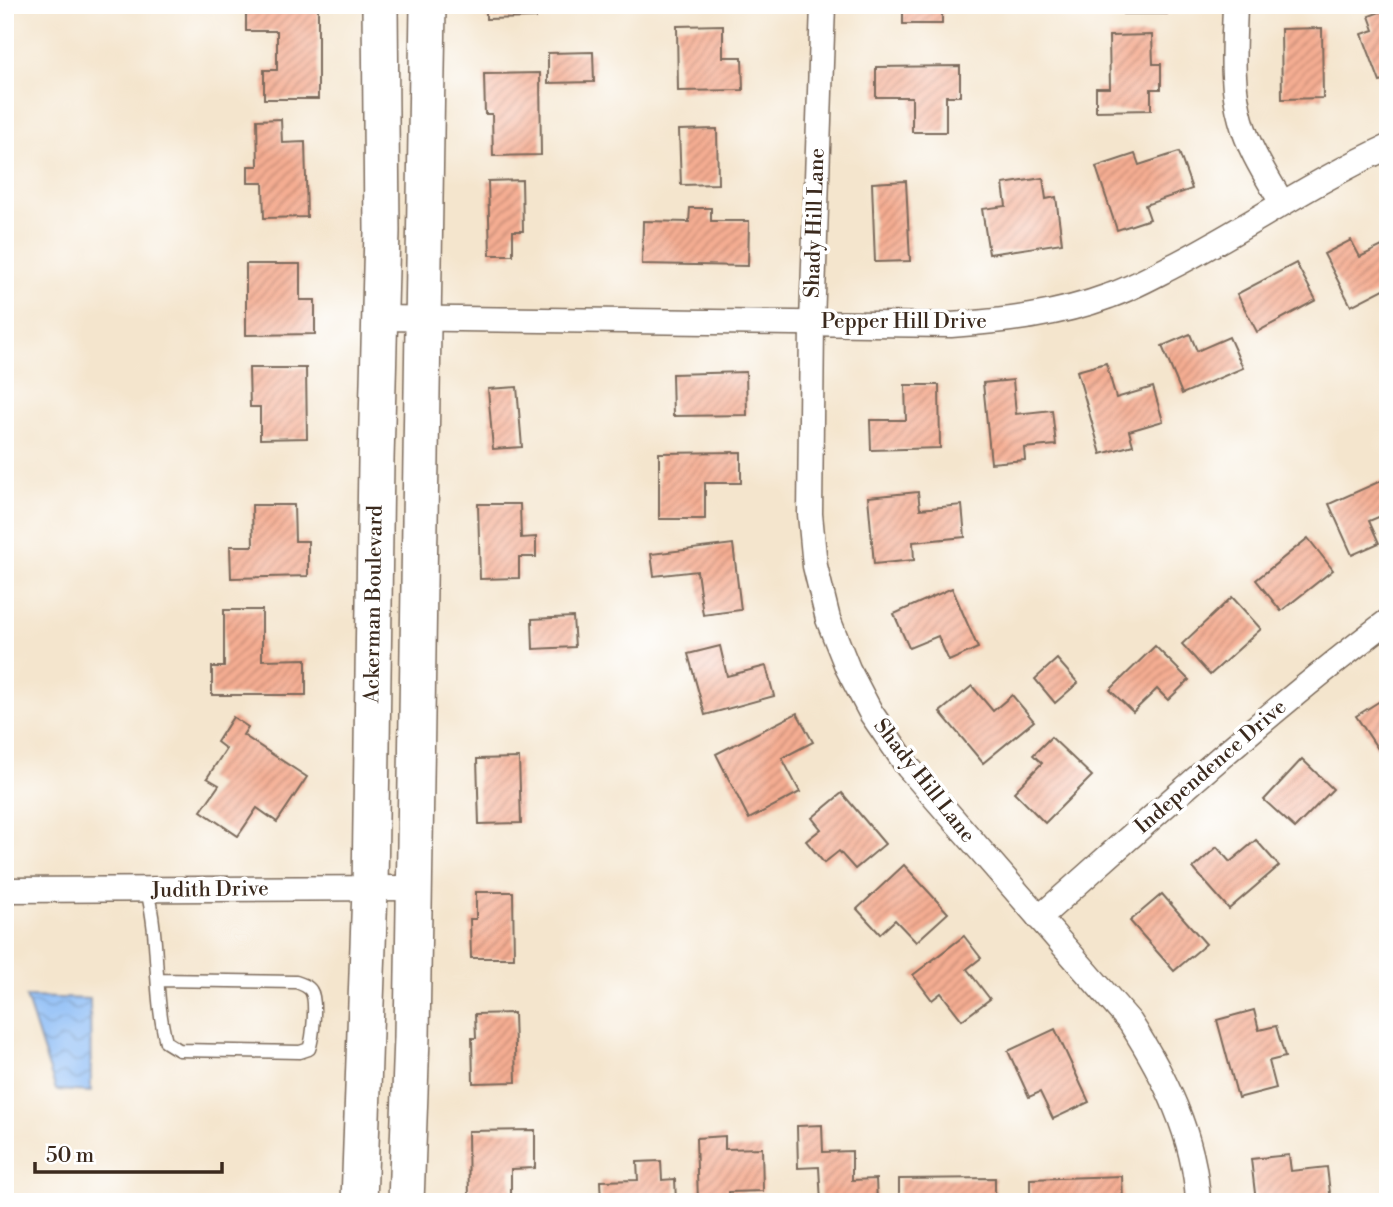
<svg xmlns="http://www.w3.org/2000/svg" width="1393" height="1207" font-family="'Libre Bodoni',serif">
<defs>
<pattern id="water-waves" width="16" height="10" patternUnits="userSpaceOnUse" patternTransform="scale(1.75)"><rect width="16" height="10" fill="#88baf5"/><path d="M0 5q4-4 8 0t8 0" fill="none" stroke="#7097c6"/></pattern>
<pattern id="building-hatch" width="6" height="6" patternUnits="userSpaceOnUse" patternTransform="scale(1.75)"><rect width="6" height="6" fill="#f5ad92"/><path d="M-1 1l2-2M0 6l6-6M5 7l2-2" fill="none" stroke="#c88d77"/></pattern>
</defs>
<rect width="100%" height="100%" fill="#fff"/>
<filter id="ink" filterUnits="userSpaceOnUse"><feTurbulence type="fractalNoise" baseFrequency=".0143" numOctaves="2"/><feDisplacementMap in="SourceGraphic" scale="14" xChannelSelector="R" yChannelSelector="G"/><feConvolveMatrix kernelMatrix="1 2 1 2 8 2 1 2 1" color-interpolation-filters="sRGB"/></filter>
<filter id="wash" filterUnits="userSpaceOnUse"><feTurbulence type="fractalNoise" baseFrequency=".00686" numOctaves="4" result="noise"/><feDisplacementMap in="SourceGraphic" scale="28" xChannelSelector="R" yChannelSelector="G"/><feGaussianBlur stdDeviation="1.57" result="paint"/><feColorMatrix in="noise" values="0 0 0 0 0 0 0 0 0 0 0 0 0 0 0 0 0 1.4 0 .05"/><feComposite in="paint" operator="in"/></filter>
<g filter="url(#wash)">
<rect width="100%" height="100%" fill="#f4e5cd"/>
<path fill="url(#water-waves)" stroke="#62728a" stroke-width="2" d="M26,997L90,999L91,1092L56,1090Z"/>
<g id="blocks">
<g fill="url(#building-hatch)">
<path d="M246,5H318V99H264V70H277V31H246Z"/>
<path d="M486,5H536V18L486,19Z"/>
<path d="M883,5H942V24H903V9H883Z"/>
<path d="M1122,5H1167V14H1123Z"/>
<path d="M1388,9V80L1380,82L1362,34L1374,30L1369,16Z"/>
<path d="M723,25V57H742L743,90L678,91L677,26Z"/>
<path d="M1322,28L1323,98L1282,99L1281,29Z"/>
<path d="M1152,35L1153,64H1161V89H1151V110L1096,111V88H1110L1109,36Z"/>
<path d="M593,52L594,82L548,83V53Z"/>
<path d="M960,66V96H946V132H912V97H876V67Z"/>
<path d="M540,73L541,155L493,156L492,114H485L484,74Z"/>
<path d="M281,119L282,143L305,142L307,217L264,218L263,183H248V166H258L257,120Z"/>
<path d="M717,129L718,184L681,185L679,130Z"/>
<path d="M1179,152L1192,189L1145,205L1150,219L1117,230L1096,167L1135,154L1139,165Z"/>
<path d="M1043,178L1046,199L1056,197L1062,243L989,254L982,209L1006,206L1003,184Z"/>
<path d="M522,180L523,231H513V255H490L488,181Z"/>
<path d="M906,181L910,261L875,262L872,183Z"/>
<path d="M690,208H711V221H749L748,266L642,264L643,221L689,222Z"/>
<path d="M1351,240L1360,257L1388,243V287L1351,306L1324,254Z"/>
<path d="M1296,263L1316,300L1257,332L1237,294Z"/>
<path d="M246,264H300V300H315V334L246,335Z"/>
<path d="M1190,334L1197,351L1229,337L1243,368L1182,394L1162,346Z"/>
<path d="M1106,363L1116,398L1153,387L1163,421L1129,431L1133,445L1101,454L1077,371Z"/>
<path d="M249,368H306L307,438L260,439V407H250Z"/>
<path d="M746,372L747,415L673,416L672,374Z"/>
<path d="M1013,380L1016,414L1052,410L1056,445L1024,448L1025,460L991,463L983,383Z"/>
<path d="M905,385H939L940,448L871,450L870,420H906Z"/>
<path d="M517,387L522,447L493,449L488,389Z"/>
<path d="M741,452V483H705V519H659V453Z"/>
<path d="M1385,479L1388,486V513L1369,521L1379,543L1352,555L1329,504Z"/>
<path d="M918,492L920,509L962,505L965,537L913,542L914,560L874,564L868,497Z"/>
<path d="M478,504H520L521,538L536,537V557H519V578L480,579Z"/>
<path d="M252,505H294L295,541H308V576L231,578L230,546H253Z"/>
<path d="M1308,538L1333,570L1281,611L1256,580Z"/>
<path d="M733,544L741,610L703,615L697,571L654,576L651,554Z"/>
<path d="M952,588L978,648L949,661L938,636L909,648L894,614Z"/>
<path d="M1232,597L1261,629L1210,675L1182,644Z"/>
<path d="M224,610H262V660L306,659V695H212V667H224Z"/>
<path d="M573,617L575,647L533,649L532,619Z"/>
<path d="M720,646L727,676L766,666L774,696L705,715L688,654Z"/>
<path d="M1155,646L1189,680L1168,700L1157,689L1133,712L1110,690Z"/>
<path d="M1057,659L1078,683L1055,703L1035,679Z"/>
<path d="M972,686L993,711L1012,695L1034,721L983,763L940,712Z"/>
<path d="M1388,696V746L1380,752L1356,716Z"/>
<path d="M797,713L813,742L782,758L800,792L749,819L716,754Z"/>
<path d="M233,717L248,727L243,735L307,777L277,822L257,808L238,836L201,811L219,785L207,778L226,749L217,742Z"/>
<path d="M1051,737L1092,776L1045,823L1014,792L1042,763L1033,755Z"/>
<path d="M519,758L521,823L479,824L477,759Z"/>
<path d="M1302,759L1333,789L1295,828L1264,800Z"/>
<path d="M842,793L885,844L855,869L839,851L824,863L806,841L821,829L812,818Z"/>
<path d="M1256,840L1279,866L1229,909L1193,868L1217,847L1230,862Z"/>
<path d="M904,865L948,913L916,942L895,920L880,934L857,909Z"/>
<path d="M476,892H513L514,958H471L470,919H476Z"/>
<path d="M1162,894L1206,944L1174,971L1130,921Z"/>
<path d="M964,936L981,958L967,969L990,999L962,1020L941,993L932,1000L913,975Z"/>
<path d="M1254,1010L1259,1030L1276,1026L1285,1057L1269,1061L1276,1088L1238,1098L1217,1020Z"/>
<path d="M514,1013L516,1082L473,1083L472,1038H476L475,1014Z"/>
<path d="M1055,1029L1089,1102L1053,1119L1040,1092L1029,1097L1008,1051Z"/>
<path d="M822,1125L823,1152L852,1151V1180L876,1179L877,1202H821L819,1167L798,1168L797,1126Z"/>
<path d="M535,1130V1168L511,1169V1202H469L468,1131Z"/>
<path d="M725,1136V1149L762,1148L763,1191L729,1192V1202H698L696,1138Z"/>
<path d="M1289,1155L1291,1171L1327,1167L1331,1202H1256L1251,1159Z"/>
<path d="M661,1161L662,1180L675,1179L676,1202H601L600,1181L638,1180L637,1162Z"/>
<path d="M1122,1176L1123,1202H1030V1179Z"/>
<path d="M995,1178V1202H899V1179Z"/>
</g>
</g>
</g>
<g filter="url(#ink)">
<use href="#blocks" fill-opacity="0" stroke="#7c6b5b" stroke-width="2"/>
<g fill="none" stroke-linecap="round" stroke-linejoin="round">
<g stroke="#7c6b5b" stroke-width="15">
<path id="lane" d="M147,891C160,940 153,992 166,1042L179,1050L300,1052L309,1049C313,1039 317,1000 311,991C308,986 302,984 296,982L158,980"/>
</g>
<g stroke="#7c6b5b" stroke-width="27">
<g id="street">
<path d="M823,5L812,323L810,514L815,566L828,619L848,669L871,713L908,767L1130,1022C1164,1075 1195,1136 1198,1202"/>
<path d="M1235,5C1234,44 1230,82 1241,120C1249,150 1267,177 1282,203"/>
<path d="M380,318L951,325C1005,321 1058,315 1109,296C1133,288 1155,275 1177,264C1248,227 1314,181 1388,147"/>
<path d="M5,890L414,888"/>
<path d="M1039,918C1153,817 1266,713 1388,621"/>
</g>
</g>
<g stroke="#7c6b5b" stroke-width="38">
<g id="secondary">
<path d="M359,1202L370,889L376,460L382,231L380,5"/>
<path d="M406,1202L412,1037L428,5"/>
</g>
</g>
<use href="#lane" stroke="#fff" stroke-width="12"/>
<use href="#street" stroke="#fff" stroke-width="24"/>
<use href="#secondary" stroke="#fff" stroke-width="35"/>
</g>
</g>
<g text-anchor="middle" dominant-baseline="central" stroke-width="7" stroke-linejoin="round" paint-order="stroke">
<g font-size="21" fill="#3b2a1e" stroke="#fff">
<text transform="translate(815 223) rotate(-88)">Shady Hill Lane</text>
<text x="904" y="322">Pepper Hill Drive</text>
<text transform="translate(374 604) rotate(-89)">Ackerman Boulevard</text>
<text transform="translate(1211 767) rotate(-41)">Independence Drive</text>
<text transform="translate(924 781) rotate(52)">Shady Hill Lane</text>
<text transform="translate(210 890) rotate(-1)">Judith Drive</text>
</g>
</g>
<rect width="1393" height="1207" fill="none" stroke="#fff" stroke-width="28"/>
<path d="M35 1162v10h187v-10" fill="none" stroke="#3b2a1e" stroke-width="3.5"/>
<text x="46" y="1162" font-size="21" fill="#3b2a1e" stroke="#ffffff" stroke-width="5" paint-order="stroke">50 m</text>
</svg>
